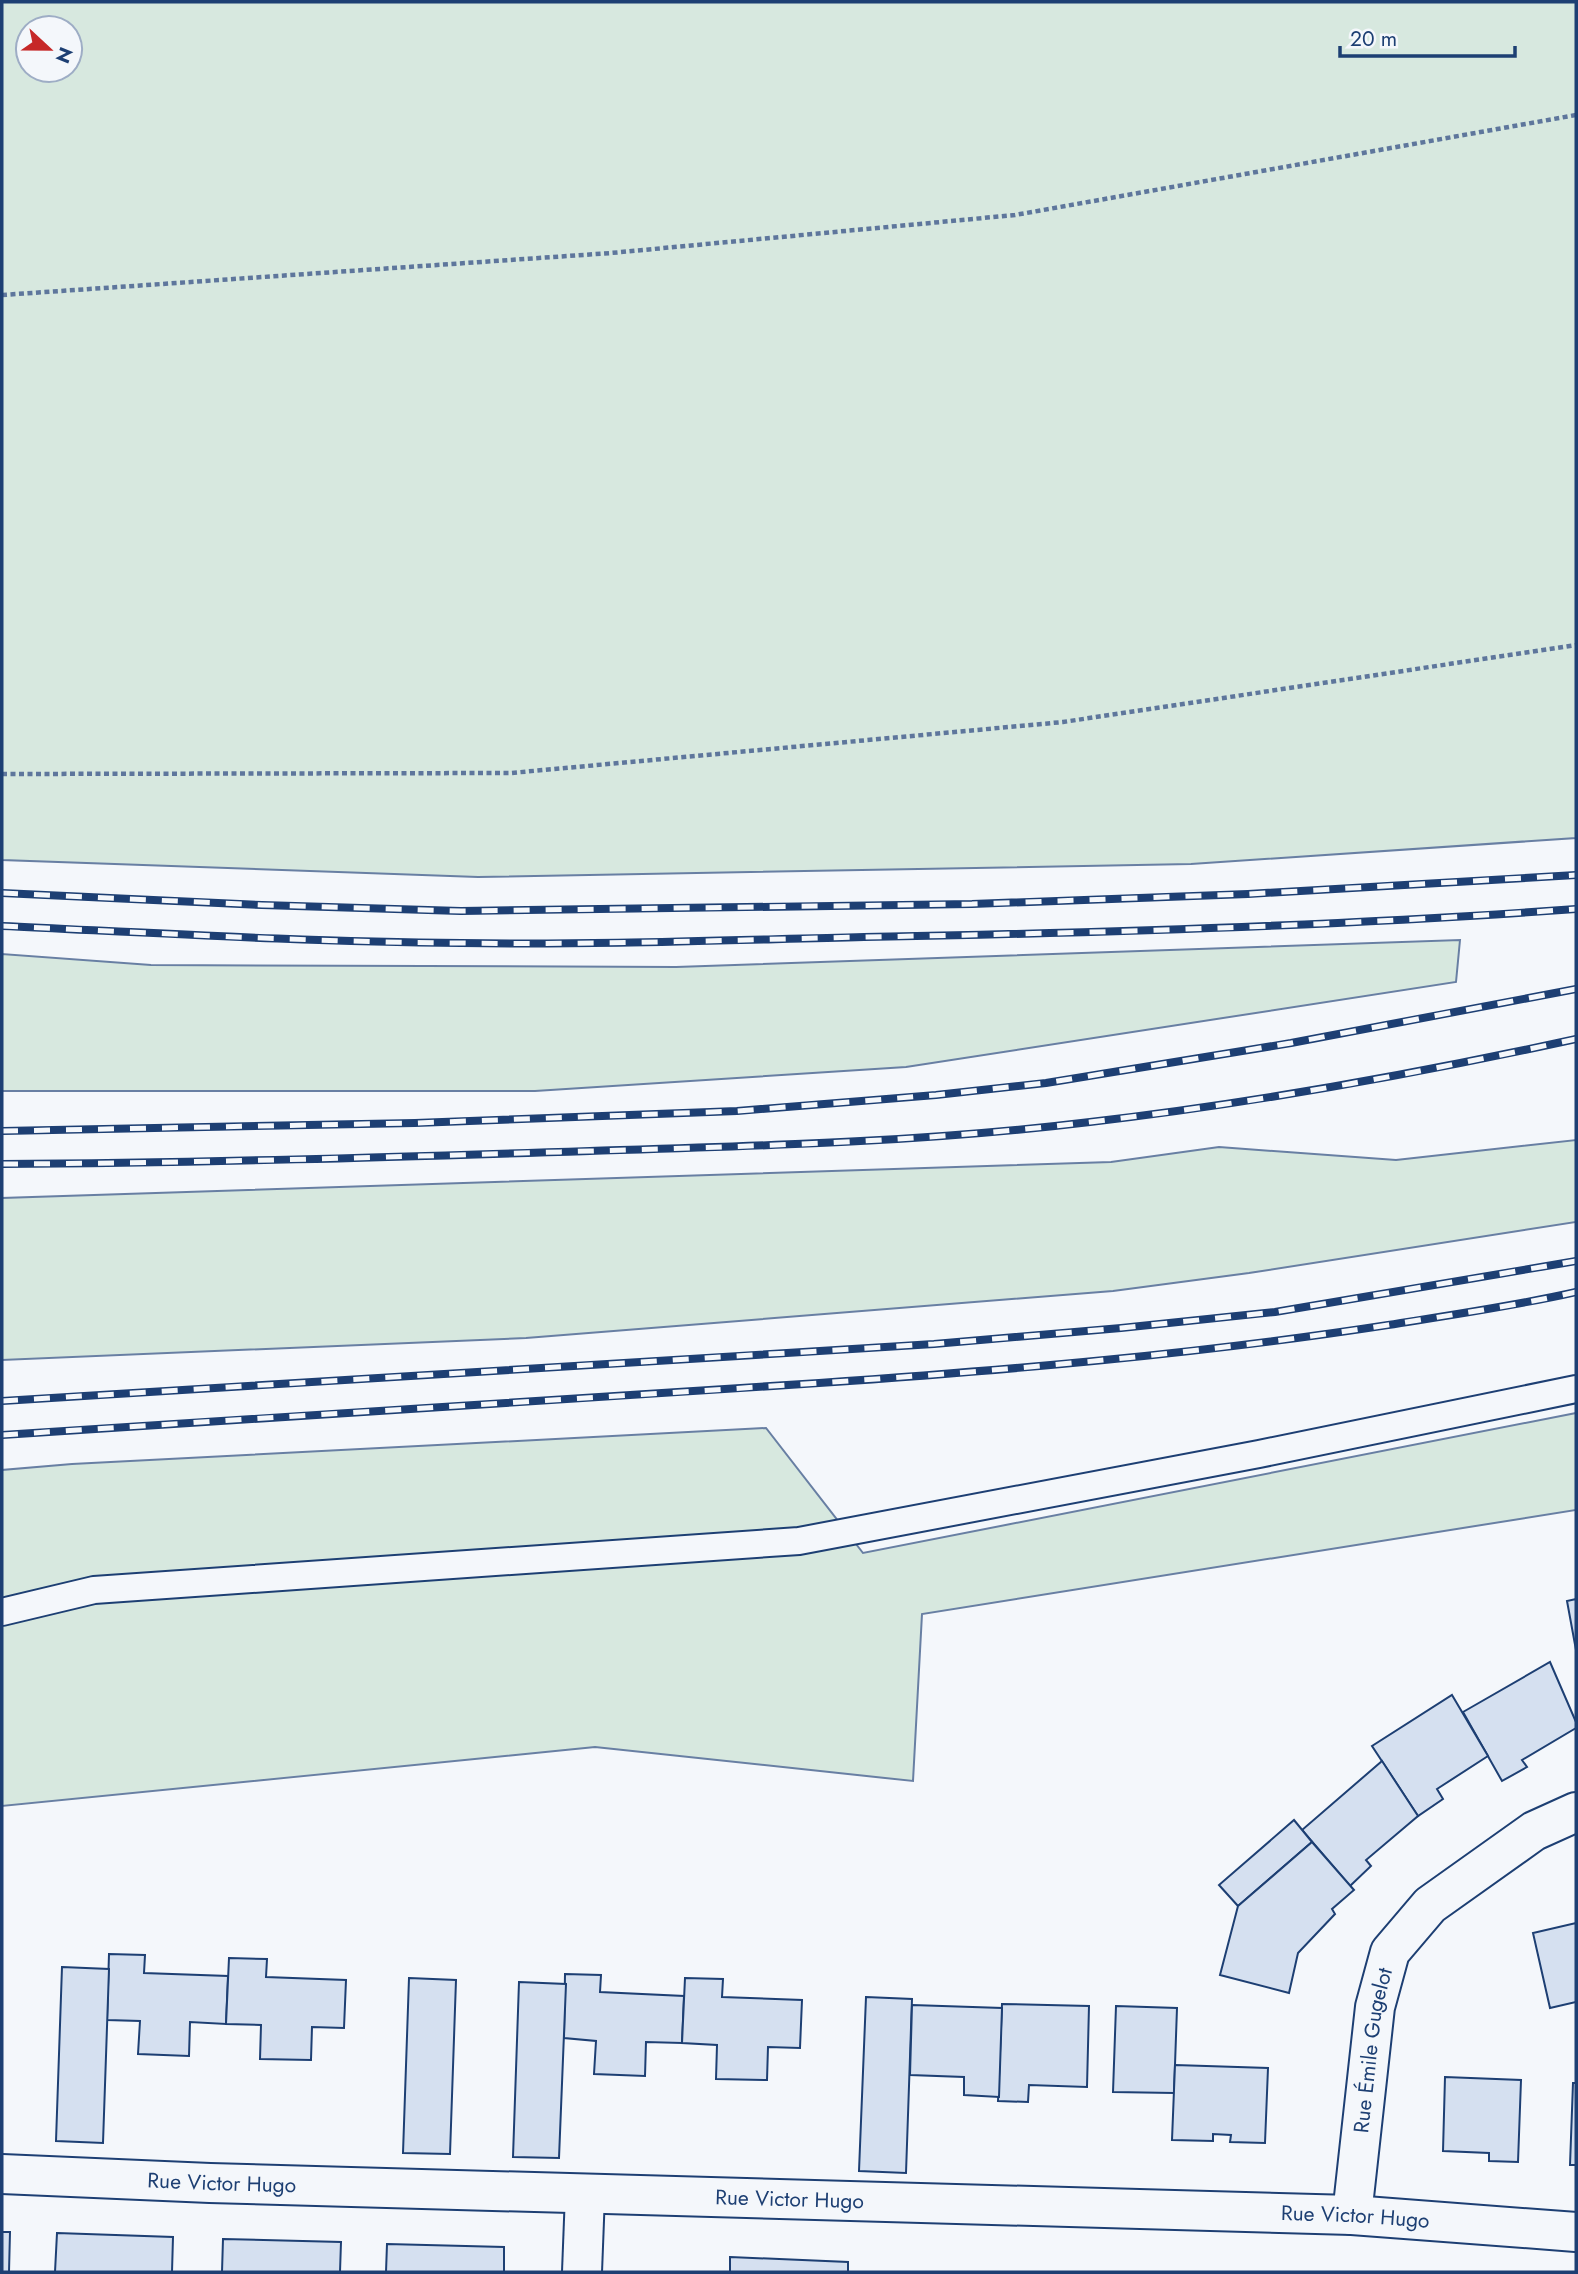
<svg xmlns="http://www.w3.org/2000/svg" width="1578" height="2274" font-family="Jost,sans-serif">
<rect width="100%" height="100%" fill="#f4f7fb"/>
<g fill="#d7e8df" stroke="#687fa3" stroke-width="2" fill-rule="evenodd">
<path d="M2,2H1576V838L1191,864L478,877L2,860ZM70,28V70H28V28Z"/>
<path d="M1460,940L1456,982L906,1067L535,1091H2V954L151,965L676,967Z"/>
<path d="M1576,1140V1222L1249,1273L1113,1291L526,1338L2,1360V1198L1111,1162L1219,1147L1396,1160Z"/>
<path d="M1576,1413V1510L922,1614L913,1781L595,1747L2,1806V1470L72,1464L766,1428L863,1553Z"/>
</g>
<g fill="#d5e0f0" stroke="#1d3f73" stroke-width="2">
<path d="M1576,1599V1650L1567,1601Z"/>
<path d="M1550,1662L1576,1722V1728L1522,1760L1527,1767L1502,1781L1463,1712Z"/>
<path d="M1452,1695L1488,1756L1437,1789L1443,1799L1418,1816L1372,1746Z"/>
<path d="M1382,1761L1418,1816L1366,1860L1371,1866L1350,1886L1302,1830Z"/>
<path d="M1294,1820L1312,1842L1238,1906L1219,1885Z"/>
<path d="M1312,1842L1354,1890L1332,1909L1335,1914L1298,1953L1289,1993L1220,1975L1238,1906Z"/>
<path d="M1576,1923V2002L1550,2008L1533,1933Z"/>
<path d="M109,1954L145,1955L144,1973L228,1976L226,2024L190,2022L189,2056L138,2054L140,2021L107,2020Z"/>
<path d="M229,1958L267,1959L266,1977L346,1980L344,2028L312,2027L311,2060L260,2059L261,2025L226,2024Z"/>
<path d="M62,1967L109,1969L103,2143L56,2141Z"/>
<path d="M565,1974L601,1975L600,1992L684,1996L682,2043L646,2042L645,2076L594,2074L596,2041L564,2038Z"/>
<path d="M409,1978L456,1980L450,2154L403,2153Z"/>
<path d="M685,1978L723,1979L722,1997L802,2000L800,2048L768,2047L767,2080L716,2079L717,2045L682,2043Z"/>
<path d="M519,1982L566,1984L559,2158L513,2157Z"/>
<path d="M866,1997L912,1999L906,2173L859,2171Z"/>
<path d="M1002,2004L1089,2006L1087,2087L1029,2085L1028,2102L998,2101Z"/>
<path d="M912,2005L1002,2008L999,2097L964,2095V2077L910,2075Z"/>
<path d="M1116,2006L1177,2008L1174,2093L1113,2092Z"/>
<path d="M1175,2065L1268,2068L1265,2143L1230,2142L1231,2135L1213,2134V2141L1172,2140Z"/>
<path d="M1445,2077L1521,2080L1518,2162L1489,2161V2153L1443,2151Z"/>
<path d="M1573,2083H1576V2165H1570Z"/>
<path d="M2,2232H10L9,2272H2Z"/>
<path d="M57,2233L173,2237L172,2272H55Z"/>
<path d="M223,2239L341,2242L340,2272H222Z"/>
<path d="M387,2244L504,2247V2272H386Z"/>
<path d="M730,2257L848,2262V2272H730Z"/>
</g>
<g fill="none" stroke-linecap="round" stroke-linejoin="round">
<g stroke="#1d3f73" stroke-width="30">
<path id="service" d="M2,1612L94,1590L799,1541L1259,1454L1576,1389"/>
</g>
<g stroke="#1d3f73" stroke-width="42">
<g id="minor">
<path id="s1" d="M2,2174L210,2183L1352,2215L1576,2232"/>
<path id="s2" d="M1352,2215L1375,2007L1390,1952L1430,1905L1534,1831L1576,1812"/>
<path d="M582,2272L585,2194"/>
</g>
</g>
<g stroke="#5e769c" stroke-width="4.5" stroke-dasharray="5 3.5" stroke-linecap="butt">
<path d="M2,295L611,253L1015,215L1576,115"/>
<path d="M2,774L511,773L1063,722L1576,645"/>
</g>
<use href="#service" stroke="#f4f7fb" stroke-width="26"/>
<use href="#minor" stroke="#f4f7fb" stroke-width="38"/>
<g stroke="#1d3f73" stroke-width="8">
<g id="rail">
<path d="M2,893L262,905L461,911L972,904L1248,894L1576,875"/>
<path d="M2,926C155,933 308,942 461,943C595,945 730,940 864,937C1102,933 1339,926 1576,909"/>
<path d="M2,1131L415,1123L737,1111L936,1095L1046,1083L1291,1043L1576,989"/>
<path d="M2,1164C198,1163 394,1157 590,1151C757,1146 925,1142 1090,1122C1254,1103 1415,1074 1576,1039"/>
<path d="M2,1401L934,1344L1121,1328L1275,1312L1576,1261"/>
<path d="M2,1435C274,1417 547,1401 819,1383C1010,1370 1199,1354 1388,1325C1451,1315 1514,1306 1576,1292"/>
</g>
</g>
<use href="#rail" stroke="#f4f7fb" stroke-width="5" stroke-dasharray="16" stroke-linecap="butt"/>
</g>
<g text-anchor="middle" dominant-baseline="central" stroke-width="5" stroke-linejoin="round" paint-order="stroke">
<g font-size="21" fill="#1d3f73" stroke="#f4f7fb">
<text stroke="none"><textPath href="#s2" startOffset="166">Rue Émile Gugelot</textPath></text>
<text stroke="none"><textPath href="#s1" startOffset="220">Rue Victor Hugo</textPath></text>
<text stroke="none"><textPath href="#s1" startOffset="788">Rue Victor Hugo</textPath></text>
<text stroke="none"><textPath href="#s1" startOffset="1354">Rue Victor Hugo</textPath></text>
</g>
</g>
<rect width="1578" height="2274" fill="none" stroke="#1d3f73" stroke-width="7"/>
<g transform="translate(49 49) rotate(112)"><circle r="33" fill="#f4f7fb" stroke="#9eadc5" stroke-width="2"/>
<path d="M0-5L12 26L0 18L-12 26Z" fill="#c62828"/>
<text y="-10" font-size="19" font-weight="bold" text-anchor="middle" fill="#1d3f73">N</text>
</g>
<path d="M1340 46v10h175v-10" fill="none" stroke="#1d3f73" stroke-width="3.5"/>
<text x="1350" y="46" font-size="21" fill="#1d3f73" stroke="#f4f7fb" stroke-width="5" paint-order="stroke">20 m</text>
</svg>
